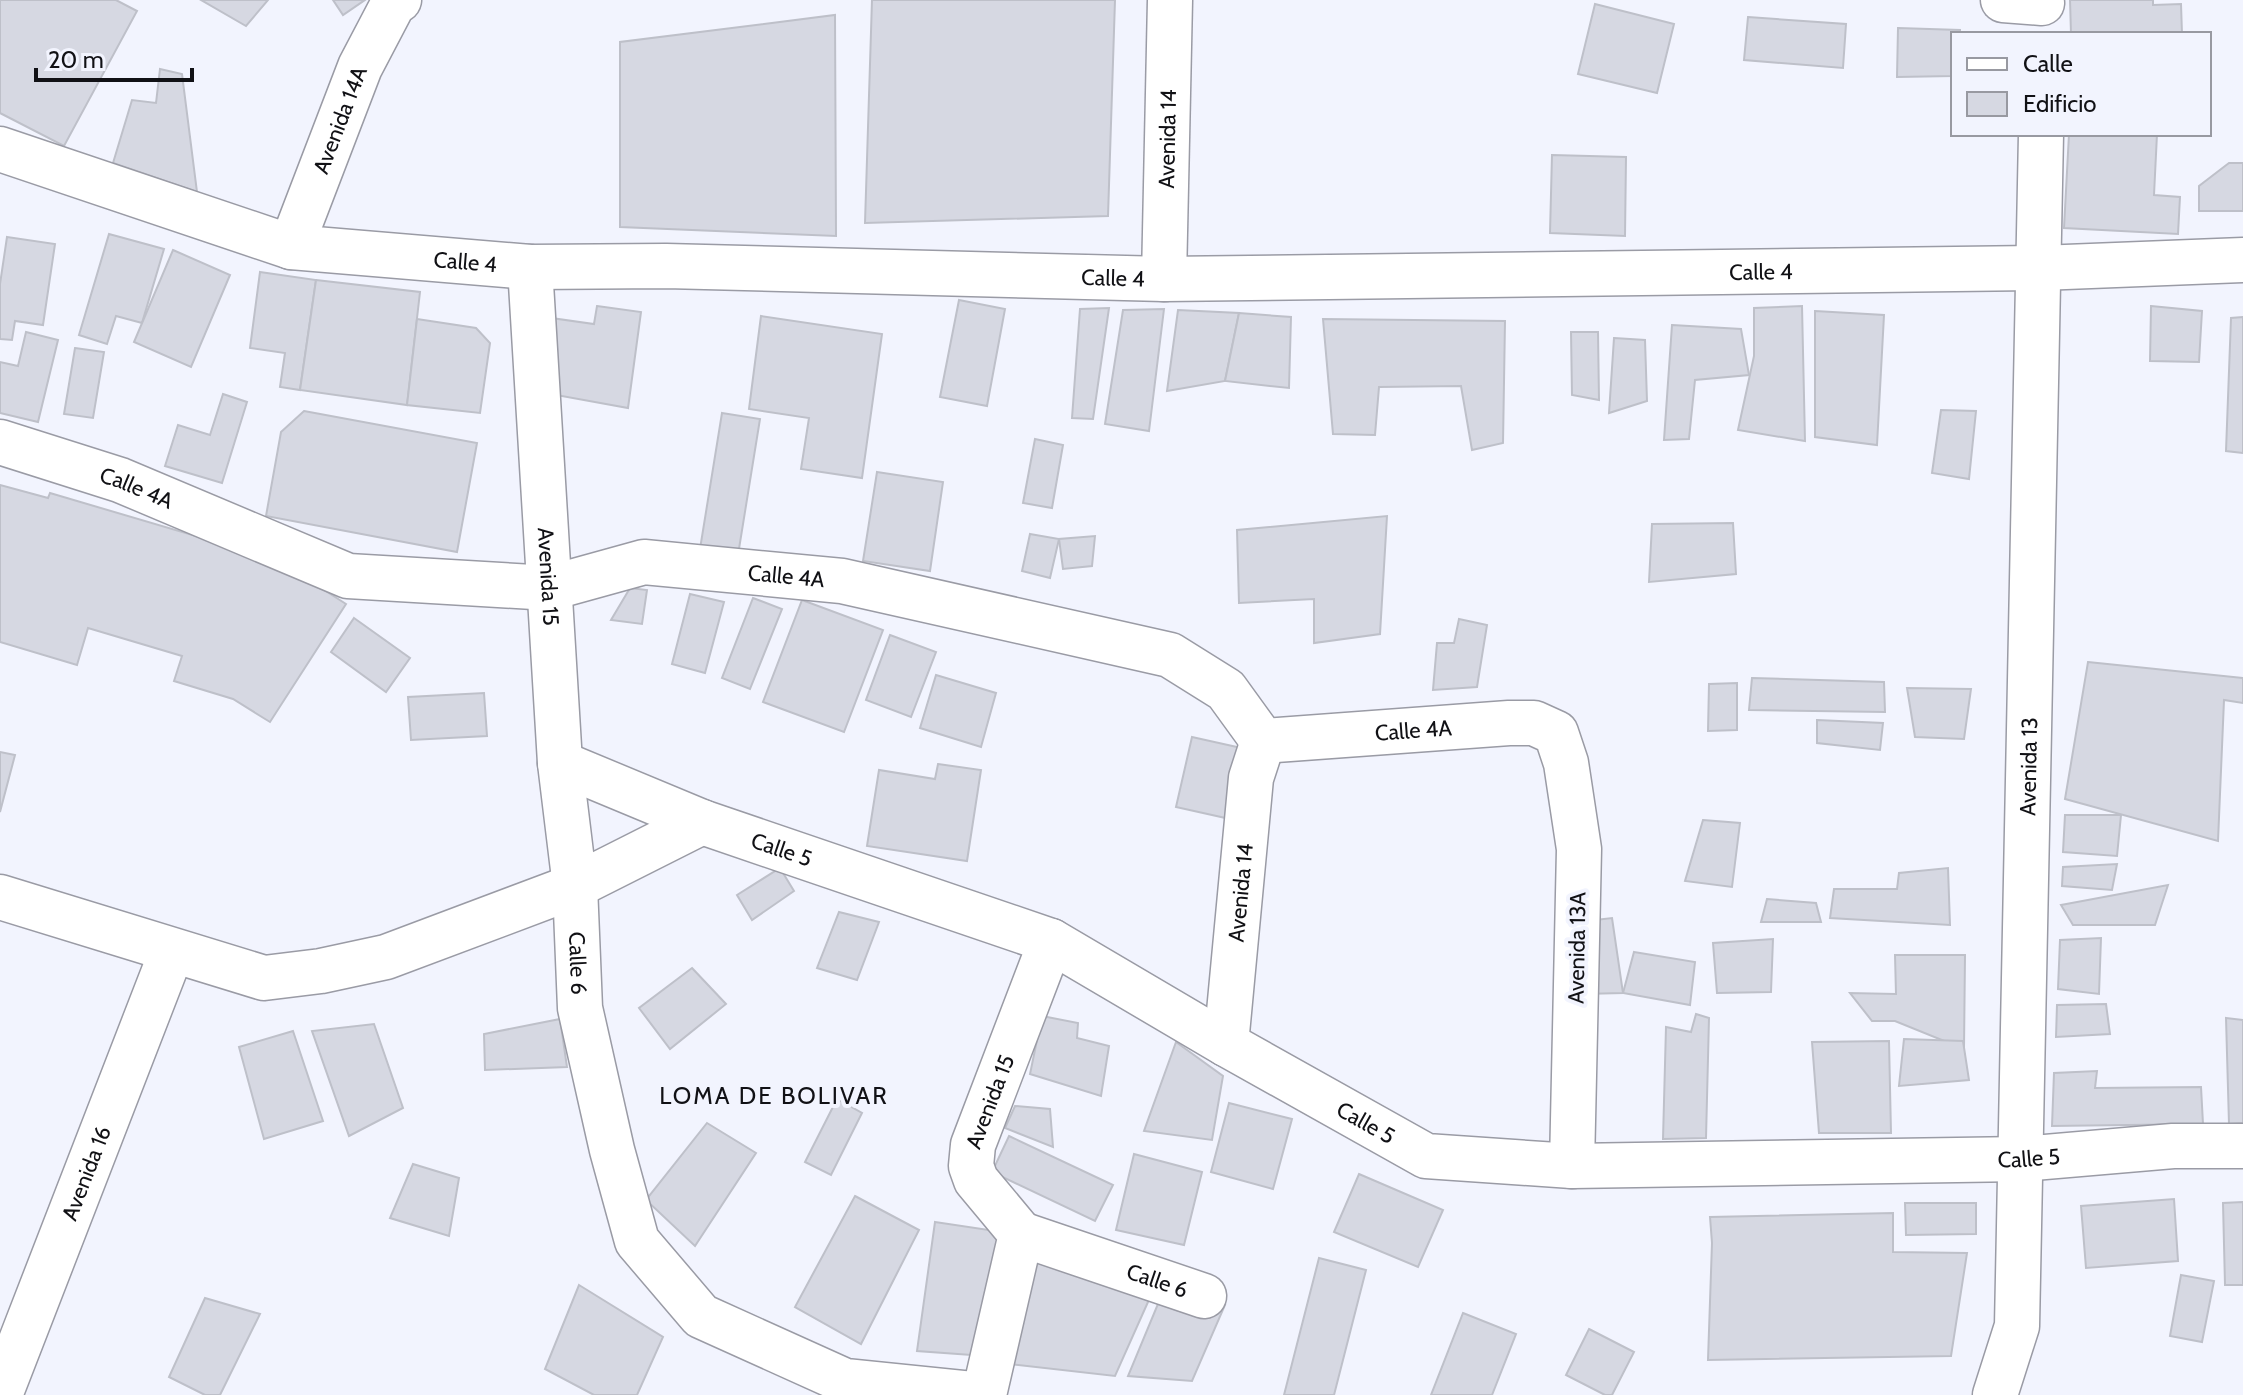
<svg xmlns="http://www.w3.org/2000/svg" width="2243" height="1395" font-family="Cabin,sans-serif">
<rect width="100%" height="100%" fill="#f2f4fe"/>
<g fill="#d6d8e2" stroke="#bec0c9" stroke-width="2">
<path d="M0,0H116L137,11L64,146L0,113Z"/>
<path d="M201,0H268L246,26Z"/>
<path d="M333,0H365L343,15Z"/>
<path d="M872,0H1115L1108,216L865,223Z"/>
<path d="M2070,0H2153V5L2181,4L2182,34H2071Z"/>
<path d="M1595,4L1674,24L1657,93L1578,74Z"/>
<path d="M835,15L836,236L620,227V42Z"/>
<path d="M1748,17L1846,24L1843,68L1744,60Z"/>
<path d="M1898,28L1960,30V34H1953V76L1897,77Z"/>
<path d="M160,69L182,74L197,192L113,163L132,100L156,103Z"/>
<path d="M2069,134H2157L2154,195L2180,197L2178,234L2064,228Z"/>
<path d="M1552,155L1626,157L1625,236L1550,233Z"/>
<path d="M2229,163H2243V211H2199V186Z"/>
<path d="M109,234L164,249L142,323L116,316L107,344L79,335Z"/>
<path d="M7,237L55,244L43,325L15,321L12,340L0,339V284Z"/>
<path d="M173,250L230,275L191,367L134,342Z"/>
<path d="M260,272L316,280L300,390L280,387L285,353L250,348Z"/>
<path d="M316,280L420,292L407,405L300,390Z"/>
<path d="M959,300L1005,309L987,406L940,397Z"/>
<path d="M597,306L641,312L628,408L545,393L544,317L594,324Z"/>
<path d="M1802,306L1805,441L1738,430L1754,356V308Z"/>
<path d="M2151,306L2202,311L2199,362L2150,361Z"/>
<path d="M1109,308L1093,419L1072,418L1080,309Z"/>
<path d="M1164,309L1149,431L1105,424L1123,310Z"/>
<path d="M1178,310L1239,313L1225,381L1167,391Z"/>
<path d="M1815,311L1884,315L1877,445L1815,437Z"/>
<path d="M1239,313L1291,317L1289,388L1225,381Z"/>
<path d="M761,316L882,334L862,478L801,469L809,418L749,409Z"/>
<path d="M2243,317V453L2226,451L2231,318Z"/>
<path d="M417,319L476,328L490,343L480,413L407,405Z"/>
<path d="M1323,319L1505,321L1503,443L1472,450L1461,386L1379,387L1375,435L1333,434Z"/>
<path d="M1672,325L1741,329L1749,375L1695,380L1689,439L1664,440Z"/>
<path d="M26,332L58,340L38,422L0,413V362L18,366Z"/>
<path d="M1571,332H1598L1599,400L1572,395Z"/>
<path d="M1614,338L1645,340L1647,401L1609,413Z"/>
<path d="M75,348L104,352L93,418L64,414Z"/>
<path d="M223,394L247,402L222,483L165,466L178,425L210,435Z"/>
<path d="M1941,410L1976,411L1969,479L1932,473Z"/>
<path d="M304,411L477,443L457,552L266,516L281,432Z"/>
<path d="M722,413L760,419L738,555L700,549Z"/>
<path d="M1035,439L1063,445L1052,508L1023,503Z"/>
<path d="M877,472L943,482L930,571L863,561Z"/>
<path d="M0,485L48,498L50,493L277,560L346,604L270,722L233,699L174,681L182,656L88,628L77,665L0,642Z"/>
<path d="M1387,516L1380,634L1314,643V599L1239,603L1237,530Z"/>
<path d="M1733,523L1736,574L1649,582L1652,524Z"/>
<path d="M1030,534L1059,539L1050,578L1022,571Z"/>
<path d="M1095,536L1092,566L1063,569L1059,539Z"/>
<path d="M630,588L647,590L642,624L611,620Z"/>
<path d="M690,594L724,602L705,673L672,664Z"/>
<path d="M753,598L782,609L750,689L722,678Z"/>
<path d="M802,600L883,630L844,732L763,702Z"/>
<path d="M354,618L410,658L386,692L331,652Z"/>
<path d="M1459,619L1487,625L1477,687L1433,690L1437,643H1454Z"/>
<path d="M890,635L936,652L911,717L866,700Z"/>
<path d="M2088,662L2243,678V703L2224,700L2218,841L2065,799Z"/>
<path d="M936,675L996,693L981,747L920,728Z"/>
<path d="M1752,678L1884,682L1885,712L1749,710Z"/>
<path d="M1737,683V730L1708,731L1709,684Z"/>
<path d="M1907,688L1971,689L1964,739L1915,737Z"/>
<path d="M484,693L487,736L411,740L408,697Z"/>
<path d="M1817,720L1883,723L1880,750L1817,743Z"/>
<path d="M1192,737L1246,749L1230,819L1176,807Z"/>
<path d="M0,752L15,755L0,812Z"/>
<path d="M938,764L981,770L967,861L867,846L879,770L935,779Z"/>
<path d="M2065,815H2121L2117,856L2063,852Z"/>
<path d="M1703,820L1740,823L1732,887L1685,881Z"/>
<path d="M2117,864L2112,890L2062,886L2063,867Z"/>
<path d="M780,868L794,891L752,920L737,895Z"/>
<path d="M1948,868L1950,925L1830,918L1834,889H1897L1899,873Z"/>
<path d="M2168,885L2155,925H2073L2061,905Z"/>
<path d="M1767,899L1816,903L1821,922H1761Z"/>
<path d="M839,912L879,922L857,980L817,968Z"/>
<path d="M1612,918L1623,993L1582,994L1587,921Z"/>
<path d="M2101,938L2099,994L2058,989L2060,940Z"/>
<path d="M1773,939L1771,992L1717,993L1713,943Z"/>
<path d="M1634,952L1695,962L1690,1005L1623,993Z"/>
<path d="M1895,955H1965L1964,1049L1895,1021H1872L1850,993L1896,994Z"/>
<path d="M692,968L726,1004L670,1049L639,1008Z"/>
<path d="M2106,1004L2110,1034L2056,1037L2057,1005Z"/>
<path d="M1696,1014L1709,1018L1706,1138L1663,1139L1666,1027L1691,1032Z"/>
<path d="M1042,1016L1078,1023L1077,1038L1109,1046L1101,1096L1030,1074Z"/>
<path d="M2226,1018L2243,1020V1123L2229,1124Z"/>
<path d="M560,1019L567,1067L485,1070L484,1034Z"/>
<path d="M374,1024L403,1108L349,1136L312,1031Z"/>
<path d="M293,1031L323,1121L264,1139L239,1047Z"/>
<path d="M1904,1039L1963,1041L1969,1080L1899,1086Z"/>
<path d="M1889,1041L1891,1133H1819L1812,1042Z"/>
<path d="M1176,1042L1223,1076L1212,1140L1144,1131Z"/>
<path d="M2097,1071L2095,1088L2201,1087L2203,1124L2052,1126L2054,1073Z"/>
<path d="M837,1099L862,1113L831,1175L805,1162Z"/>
<path d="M1229,1103L1292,1119L1273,1189L1211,1172Z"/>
<path d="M1015,1106L1050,1109L1053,1147L1005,1128Z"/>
<path d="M707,1123L756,1153L695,1246L646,1200Z"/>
<path d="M1009,1136L1113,1185L1095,1221L992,1172Z"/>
<path d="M1134,1154L1202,1172L1184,1245L1116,1230Z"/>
<path d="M413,1164L459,1178L449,1236L390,1218Z"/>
<path d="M1359,1174L1443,1210L1418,1267L1334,1232Z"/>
<path d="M855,1196L919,1230L861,1344L795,1307Z"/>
<path d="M2174,1199L2178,1261L2086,1268L2081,1206Z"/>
<path d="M2243,1202V1285H2225L2223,1203Z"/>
<path d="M1905,1203H1976V1234L1906,1235Z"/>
<path d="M1893,1213V1252L1967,1253L1951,1356L1708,1360L1712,1243L1710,1217Z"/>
<path d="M935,1222L1009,1233L985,1356L917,1351Z"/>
<path d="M1023,1243L1156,1284L1115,1376L992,1362Z"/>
<path d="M1319,1258L1366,1270L1334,1395H1284Z"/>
<path d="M2181,1275L2214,1281L2202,1342L2170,1336Z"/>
<path d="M579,1285L663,1337L637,1395H594L545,1369Z"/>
<path d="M1165,1287L1225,1305L1192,1381L1128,1376Z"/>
<path d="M205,1298L260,1314L220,1395H205L169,1377Z"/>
<path d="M1463,1313L1516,1334L1492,1395H1431Z"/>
<path d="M1589,1329L1634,1352L1612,1395H1605L1566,1375Z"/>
</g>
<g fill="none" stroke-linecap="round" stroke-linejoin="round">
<g stroke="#9a9ba5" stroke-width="47">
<g id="minor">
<path d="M2003,0L2042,3"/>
<path id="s1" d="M0,149L291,247L530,267L666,266L1164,279L2040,268L2243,260"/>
<path id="s2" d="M291,247L360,67L393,4L399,0"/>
<path id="s3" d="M530,267L560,763L575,886L580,1008L612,1150L637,1241L701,1316L845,1381L982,1395"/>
<path id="s4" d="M1164,279L1170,0"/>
<path id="s5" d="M0,442L120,480L348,576L550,588L644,562L842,581L1170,655L1226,690L1263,741L1509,723H1534L1556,733L1566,763L1579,849L1572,1166"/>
<path id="s6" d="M560,763L702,822L1051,941L1226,1044L1426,1156L1572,1166L2022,1159L2173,1146H2243"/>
<path d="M0,897L264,978L321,971L386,957L575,886L702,822"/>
<path id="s7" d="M1226,1044L1251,778L1263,741"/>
<path id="s8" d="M1021,1234L1204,1296"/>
<path id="s9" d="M0,1395L172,951"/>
<path id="s10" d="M984,1395L1021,1234L976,1180L971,1166L973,1145L1051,941"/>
<path id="s11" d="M1995,1395L2017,1326L2041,134"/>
</g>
</g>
<use href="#minor" stroke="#fff" stroke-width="44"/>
</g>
<g text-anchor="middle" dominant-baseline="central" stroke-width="8" stroke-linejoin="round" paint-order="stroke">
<g font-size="22" fill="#111115" stroke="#f2f4fe">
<text stroke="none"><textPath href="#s2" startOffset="136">Avenida 14A</textPath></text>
<text stroke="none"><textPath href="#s4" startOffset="140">Avenida 14</textPath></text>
<text stroke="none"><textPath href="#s1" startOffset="482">Calle 4</textPath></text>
<text stroke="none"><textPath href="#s1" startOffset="1778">Calle 4</textPath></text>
<text stroke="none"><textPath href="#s1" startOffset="1130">Calle 4</textPath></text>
<text stroke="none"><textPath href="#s5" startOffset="144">Calle 4A</textPath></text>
<text stroke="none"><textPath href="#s5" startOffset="816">Calle 4A</textPath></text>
<text stroke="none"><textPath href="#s3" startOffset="310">Avenida 15</textPath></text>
<text stroke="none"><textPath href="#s5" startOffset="1488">Calle 4A</textPath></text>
<text stroke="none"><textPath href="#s11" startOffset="632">Avenida 13</textPath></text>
<text stroke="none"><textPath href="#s6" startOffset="238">Calle 5</textPath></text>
<text stroke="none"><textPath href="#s7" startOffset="152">Avenida 14</textPath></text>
<text transform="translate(1577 948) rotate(-89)">Avenida 13A</text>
<text stroke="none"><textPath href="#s3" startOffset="698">Calle 6</textPath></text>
<text stroke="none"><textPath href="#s10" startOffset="318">Avenida 15</textPath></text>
<text stroke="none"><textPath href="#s6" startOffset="886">Calle 5</textPath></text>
<text stroke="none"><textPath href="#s6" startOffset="1558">Calle 5</textPath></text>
<text stroke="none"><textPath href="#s9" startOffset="238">Avenida 16</textPath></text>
<text stroke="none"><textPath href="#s8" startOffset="144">Calle 6</textPath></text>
</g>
<g font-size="24" letter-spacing="2" fill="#111115" stroke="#f2f4fe">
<text x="774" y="1095">LOMA DE BOLIVAR</text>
</g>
</g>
<rect x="1951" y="32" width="260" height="104" fill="#f2f4fe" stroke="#9899a1" stroke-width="2"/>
<rect x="1967" y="58" width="40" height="12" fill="#ffffff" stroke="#9899a1" stroke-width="2"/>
<text x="2023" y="72" font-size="24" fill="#111115">Calle</text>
<rect x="1967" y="92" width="40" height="24" fill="#d6d8e2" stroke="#9899a1" stroke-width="2"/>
<text x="2023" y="112" font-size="24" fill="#111115">Edificio</text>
<path d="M36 68v12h156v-12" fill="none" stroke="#111115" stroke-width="4"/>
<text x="48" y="68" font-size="24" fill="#111115" stroke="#f2f4fe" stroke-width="6" paint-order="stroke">20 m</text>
</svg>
